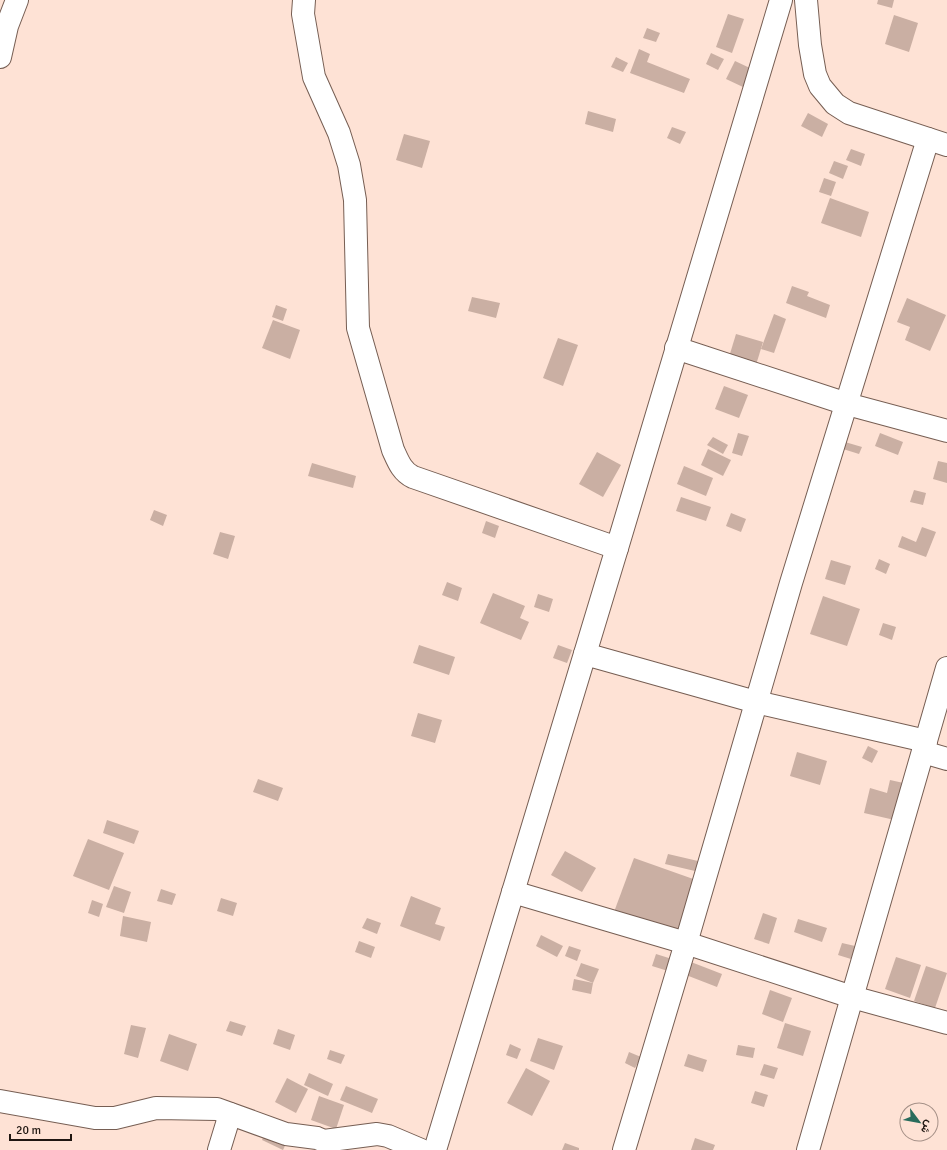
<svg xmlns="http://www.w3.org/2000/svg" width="947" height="1150" font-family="Signika,Vazirmatn,sans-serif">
<rect width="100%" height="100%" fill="#fee2d5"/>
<g fill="#caafa3">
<path d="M878,0H894L892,8L877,4Z"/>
<path d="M728,14L744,19L732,53L716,47Z"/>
<path d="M894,15L918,23L909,52L885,44Z"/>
<path d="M647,28L660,33L656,42L643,38Z"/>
<path d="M639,49L650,54L647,62L690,79L684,93L630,73Z"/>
<path d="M711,53L724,59L718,70L706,64Z"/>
<path d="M616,57L628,63L623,72L611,67Z"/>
<path d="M735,61L752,69L743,87L726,79Z"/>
<path d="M588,111L616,119L613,132L585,124Z"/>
<path d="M808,113L828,124L822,137L801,126Z"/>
<path d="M672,127L686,132L680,144L667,138Z"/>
<path d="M404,134L430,141L422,168L396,160Z"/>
<path d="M851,149L865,154L861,166L846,160Z"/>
<path d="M834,161L848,166L843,179L829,173Z"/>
<path d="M824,178L836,182L831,196L819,192Z"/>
<path d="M830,198L869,212L861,237L821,223Z"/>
<path d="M792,286L809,292L807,296L830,305L826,318L786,303Z"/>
<path d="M472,297L500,303L496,318L468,311Z"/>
<path d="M907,298L946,315L930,351L905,340L910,327L897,322Z"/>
<path d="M276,305L287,309L283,321L272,317Z"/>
<path d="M774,314L786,319L774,353L761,349Z"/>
<path d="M273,320L300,330L290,359L262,348Z"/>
<path d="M736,334L763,342L756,365L729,357Z"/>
<path d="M558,338L578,345L563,386L543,378Z"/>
<path d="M724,386L748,395L739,418L715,409Z"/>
<path d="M738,433L749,436L742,456L732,453Z"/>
<path d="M880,433L903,442L898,455L875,446Z"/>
<path d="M713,437L728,445L723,454L707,445Z"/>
<path d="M845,442L862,447L859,454L843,449Z"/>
<path d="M708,449L731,460L723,476L701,465Z"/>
<path d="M597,452L621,465L603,497L579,484Z"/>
<path d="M938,461L947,463V483L933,479Z"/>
<path d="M312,463L356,476L353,488L308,476Z"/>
<path d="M684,466L713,478L706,496L677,484Z"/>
<path d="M914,490L926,493L923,505L910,502Z"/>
<path d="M681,497L711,507L706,521L676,511Z"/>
<path d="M154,510L167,515L163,526L150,520Z"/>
<path d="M731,513L746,519L741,532L726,526Z"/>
<path d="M486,521L499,526L495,538L482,533Z"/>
<path d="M922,527L936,532L926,557L898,547L902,536L916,542Z"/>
<path d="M220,532L235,536L228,559L213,554Z"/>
<path d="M879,559L890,564L886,574L875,569Z"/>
<path d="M831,560L851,566L845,585L825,579Z"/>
<path d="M447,582L462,588L458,601L442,595Z"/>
<path d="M493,593L525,606L520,618L529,622L521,640L480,623Z"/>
<path d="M538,594L553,599L549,612L534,607Z"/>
<path d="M823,596L860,609L847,646L810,634Z"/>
<path d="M883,623L896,627L892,640L879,635Z"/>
<path d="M419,645L455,657L449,675L413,663Z"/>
<path d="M558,645L572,650L567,663L553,658Z"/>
<path d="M418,713L442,720L435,743L411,736Z"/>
<path d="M868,746L878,751L872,763L862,758Z"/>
<path d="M797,752L827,761L820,785L790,776Z"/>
<path d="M258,779L283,788L278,801L253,792Z"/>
<path d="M890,780L908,784L899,821L864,813L870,788L887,793Z"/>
<path d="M107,820L139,831L134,844L103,833Z"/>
<path d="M88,839L124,853L109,890L73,876Z"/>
<path d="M565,851L596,868L582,892L551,875Z"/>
<path d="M668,854L698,861L695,871L665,864Z"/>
<path d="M634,858L696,880L672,945L614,912Z"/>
<path d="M114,886L131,892L124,913L106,907Z"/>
<path d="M161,889L176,894L172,905L157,901Z"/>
<path d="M411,896L441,908L435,924L445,927L440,941L400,926Z"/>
<path d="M221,898L237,903L233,916L217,911Z"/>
<path d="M92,900L103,904L99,917L88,913Z"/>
<path d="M763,913L777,918L769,944L754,939Z"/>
<path d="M123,916L151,922L147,942L120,936Z"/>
<path d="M367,918L381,923L377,934L362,928Z"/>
<path d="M798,919L827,928L822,942L794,932Z"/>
<path d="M541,935L563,946L557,957L536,946Z"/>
<path d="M359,941L375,947L371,958L355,952Z"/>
<path d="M842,943L855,946L851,959L838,955Z"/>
<path d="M569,946L581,950L577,961L565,956Z"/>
<path d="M656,954L672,959L668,971L652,966Z"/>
<path d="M896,957L921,965L910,998L885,989Z"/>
<path d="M691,962L722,974L717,987L686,975Z"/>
<path d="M581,963L599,969L593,983L576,976Z"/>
<path d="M926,966L947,973L935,1008L914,1001Z"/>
<path d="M574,979L593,983L591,994L572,990Z"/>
<path d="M770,990L792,998L783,1022L762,1014Z"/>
<path d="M230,1021L246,1026L242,1036L226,1031Z"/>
<path d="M785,1023L811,1031L803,1056L777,1048Z"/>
<path d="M131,1025L146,1028L138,1058L124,1054Z"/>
<path d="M278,1029L295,1035L290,1050L273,1044Z"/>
<path d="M169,1034L197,1044L188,1071L160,1061Z"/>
<path d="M538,1038L563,1046L554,1070L530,1061Z"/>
<path d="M510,1044L521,1049L517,1059L506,1055Z"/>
<path d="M738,1045L755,1048L753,1058L736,1055Z"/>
<path d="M330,1050L345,1055L341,1064L327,1059Z"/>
<path d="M629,1052L641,1057L635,1068L625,1063Z"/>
<path d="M688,1054L707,1060L703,1072L684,1066Z"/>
<path d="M764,1064L778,1068L774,1079L760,1075Z"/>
<path d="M526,1068L550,1081L532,1116L507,1103Z"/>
<path d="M309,1073L333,1084L328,1096L304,1085Z"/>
<path d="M287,1078L308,1089L296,1113L275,1102Z"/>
<path d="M346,1086L378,1099L372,1113L340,1100Z"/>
<path d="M755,1091L768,1095L764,1107L751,1103Z"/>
<path d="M319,1096L344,1105L336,1129L311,1120Z"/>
<path d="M271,1121L292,1131L283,1150L262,1140Z"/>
<path d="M695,1138L715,1145L713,1150H691Z"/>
<path d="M565,1143L579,1148V1150H562Z"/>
</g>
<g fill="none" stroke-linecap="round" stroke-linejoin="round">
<g stroke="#765e53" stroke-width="24">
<g id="minor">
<path d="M304,0L303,14L314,77L339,133L349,165L355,200L358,328L393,450C398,461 402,472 413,477L617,548"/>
<path d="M806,0L810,45L815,74L820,86L835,104L849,113L947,145"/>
<path d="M0,57L7,26L17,0"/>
<path d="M676,348L847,404L947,431"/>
<path d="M585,654L756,702L926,741"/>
<path d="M923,752L947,759"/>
<path d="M513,892L686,943L852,997L947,1023"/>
<path d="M0,1101L95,1118H115L156,1108L217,1109L286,1134L317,1138L324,1141L377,1134L388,1136L421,1150"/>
<path d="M219,1150L230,1114"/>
<path d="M435,1150L617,548L781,0"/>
<path d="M624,1150L686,943L791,583L928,139"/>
<path d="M808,1150L947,668"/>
</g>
</g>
<use href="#minor" stroke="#fff" stroke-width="22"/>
</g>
<g transform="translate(919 1122) rotate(122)"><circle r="19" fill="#fee2d5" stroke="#a59087"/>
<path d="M0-3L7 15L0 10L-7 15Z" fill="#296c5c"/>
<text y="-6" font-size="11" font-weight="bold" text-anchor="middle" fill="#1f1611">ش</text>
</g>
<path d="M10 1134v6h61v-6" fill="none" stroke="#1f1611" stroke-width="2"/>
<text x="16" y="1134" font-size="12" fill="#1f1611" stroke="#fee2d5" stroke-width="3" paint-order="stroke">20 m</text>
</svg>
